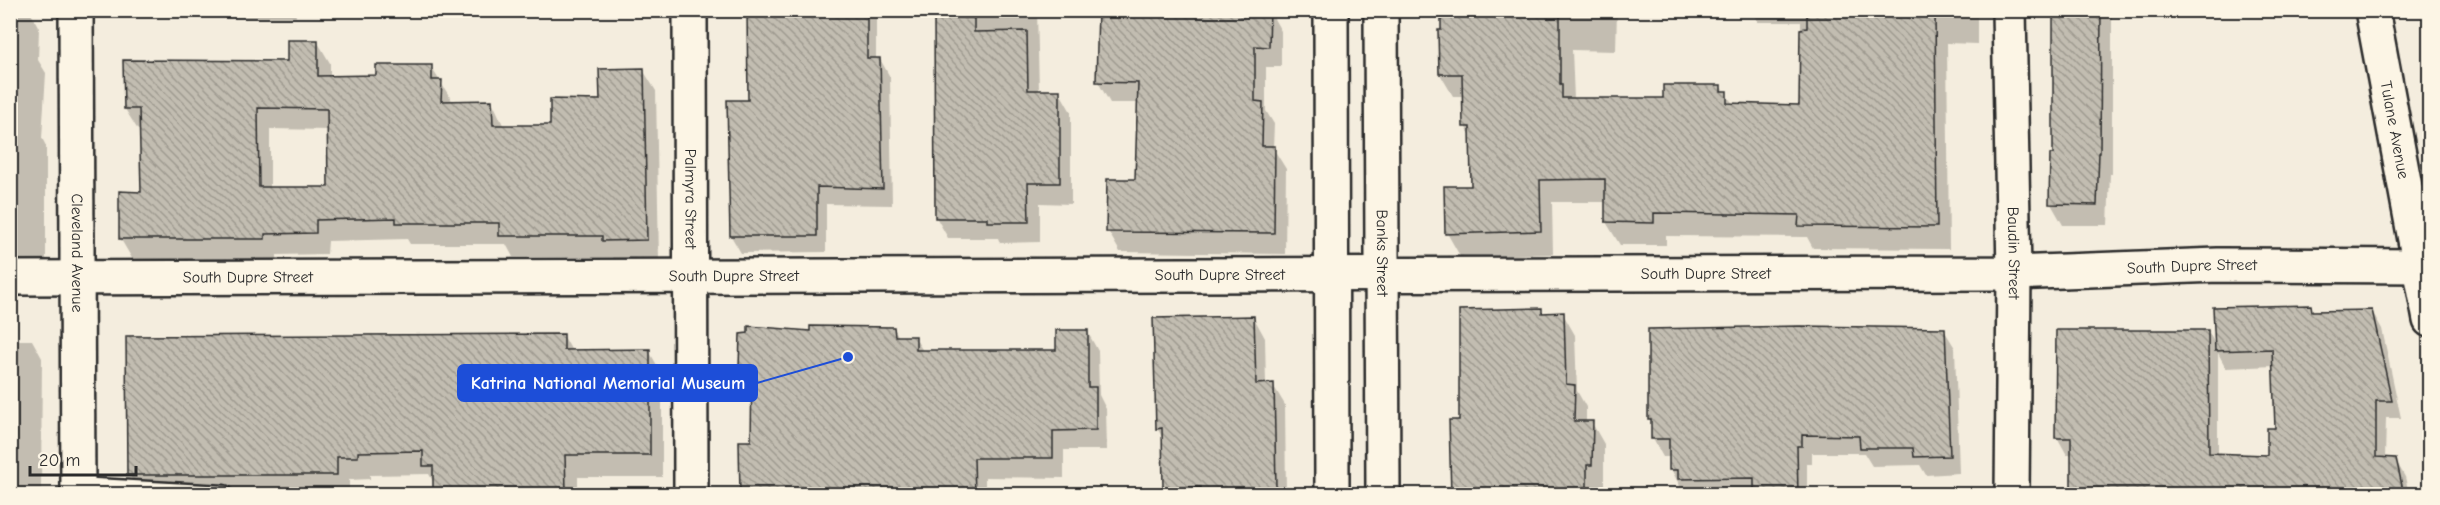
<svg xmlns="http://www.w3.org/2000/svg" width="2440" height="505" font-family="'Comic Neue',sans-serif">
<defs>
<pattern id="building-back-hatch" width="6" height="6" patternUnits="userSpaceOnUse" patternTransform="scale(1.5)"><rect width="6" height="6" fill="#c2bdb1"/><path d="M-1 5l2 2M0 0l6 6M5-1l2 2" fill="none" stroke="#9e9a90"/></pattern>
</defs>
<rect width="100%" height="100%" fill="#f4edde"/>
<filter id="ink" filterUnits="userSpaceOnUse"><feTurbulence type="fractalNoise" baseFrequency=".0167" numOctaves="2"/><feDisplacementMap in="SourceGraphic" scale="12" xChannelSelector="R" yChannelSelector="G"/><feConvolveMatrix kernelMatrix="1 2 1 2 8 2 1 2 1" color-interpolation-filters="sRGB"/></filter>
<g filter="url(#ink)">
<g fill="#0003" fill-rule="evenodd">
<path d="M10,10H29L39,28L38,60L46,73L42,138L46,146V261H10Z"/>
<path d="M161,10H295L296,17H165Z"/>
<path d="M500,10H634V14H502Z"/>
<path d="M748,10H881V15H876V59H880L890,77L892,205L826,204V252L741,253L731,236L729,102H750Z"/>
<path d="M958,10H1037L1039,91H1059L1071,112V204L1040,203V242L1000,243L998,238H948L936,217Z"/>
<path d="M1269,10L1281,31V67H1266V111L1274,124L1273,148L1286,169L1285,254L1120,252L1108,231L1137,181L1139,103H1110L1098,82Z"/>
<path d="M1442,10H1617L1616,51L1572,50L1574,99L1664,100L1720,86L1733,104L1801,106V22H1758L1751,10H1977V44L1947,43L1949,249L1813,248L1807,237L1666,236V245H1620L1606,222L1607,202H1552L1553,254L1460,256L1447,233L1472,187V138L1465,126L1464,96H1453L1440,74Z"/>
<path d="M2054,10H2112V174H2110L2108,225H2063L2051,204L2054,156Z"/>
<path d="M317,41L330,63V77H378L431,67L453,102L492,101L504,127H551L601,101L643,70L656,91L659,261L616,262L613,257H513L506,244H410L407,239L328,241L327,254L277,255V260H133L120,238L142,193L141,130H138L125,109L288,63ZM270,129L329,130L330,189H270Z"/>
<path d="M2310,306L2314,312L2372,311L2382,329L2401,418H2386L2385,459H2395L2405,477L2409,494H2072V455H2067L2057,437L2208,331L2216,346ZM2218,353L2226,368L2274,366L2277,430L2268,456L2218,455Z"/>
<path d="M1541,310L1544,314H1563L1575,335L1577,391L1586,407V422L1592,423L1604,444V486H1598V494H1452L1461,421Z"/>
<path d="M1254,318L1265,338L1266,385H1273L1285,405L1286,494H1165L1164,440L1157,428Z"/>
<path d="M894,328L899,338H915L923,351H1057L1087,331L1098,351L1099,395L1106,409L1107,450H1064V478L985,477V494H741L753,443L752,387L741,367L811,333Z"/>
<path d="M1944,330L1955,348L1959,473L1926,475L1920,465L1872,466L1864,453H1812V464H1807V494H1689L1685,488H1681L1671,469V457H1663L1653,439V424L1650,419Z"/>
<path d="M563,335L572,351H649L662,374V477H578V494H434V483L429,474L370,475V479L349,480V494H141L129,474Z"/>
<path d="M10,340H32L42,358L41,488H10Z"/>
</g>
<g fill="url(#building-back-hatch)" stroke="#2b2b2b" stroke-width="1.5" fill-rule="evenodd">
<path d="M747,10H867V58H880L883,189L817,187V236H730L727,100H748Z"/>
<path d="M1098,10H1270L1269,47L1255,46V101L1263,102L1262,146H1275L1274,233L1106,232L1107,179H1135L1138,83L1096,82Z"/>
<path d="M1441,10H1560V84H1562V98H1663V85H1721V91H1727V103L1799,105L1800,29L1807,28V10H1935L1937,227L1798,226L1799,215L1654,213V223L1605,222V179L1540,180L1541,231L1445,234L1444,186H1471L1470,127H1463L1462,74H1439L1438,30H1441Z"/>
<path d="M2053,10H2101L2100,153H2099L2097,205L2049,204L2050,154H2053Z"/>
<path d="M934,17L974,18V32L1027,31L1028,90H1060V183H1028L1029,222H987V218H935Z"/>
<path d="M287,40H318V76L376,75V65H432V80H442L441,101L492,100L493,125H550V99L600,100L599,69L644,68L647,240L602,241V236H499V223H396V218L316,220V233L265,234V239H119V191L141,192L139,109H124L123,60L287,61ZM258,108L327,109L328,187H259Z"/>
<path d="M2311,305L2312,311L2372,310L2392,401H2376V457L2396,458L2404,495L2201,492V495H2071V438H2055L2056,330H2208L2209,453L2267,455V428H2275L2272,349L2215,351L2213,307Z"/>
<path d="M1542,308V313L1564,312L1566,384L1575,385L1574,421H1593L1592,465H1587V495H1451L1449,420H1459V310Z"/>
<path d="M1254,316L1256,384L1274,383L1276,487L1265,488V490L1201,491V487L1163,488L1162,428L1156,429L1153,318Z"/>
<path d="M748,326L810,331V326L894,327L895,336H916V350H1056V330H1088V387H1096V430L1053,431V458H974L975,495H740L739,441H751L752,368H739L740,334L748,333Z"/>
<path d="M1800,326L1945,328L1950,456L1914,457L1913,448H1860L1859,436L1802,435V446H1797L1798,495H1754V478L1678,479V470H1669V439H1651V419H1648V329Z"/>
<path d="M564,334V350L650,349V455H565L566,490L499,491V495H433V466H423V451L358,452V457H337V475H127L126,336Z"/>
</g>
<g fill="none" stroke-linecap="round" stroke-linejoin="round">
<g stroke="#2b2b2b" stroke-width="21">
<path id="service" d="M77,486L224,494"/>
</g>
<g stroke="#2b2b2b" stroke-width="38">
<g id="minor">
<path id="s1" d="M76,10L78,494"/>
<path id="s2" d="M690,10L691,494"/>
<path d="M1331,10L1332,494"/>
<path id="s3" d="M1381,10L1383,494"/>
<path id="s4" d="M2009,10L2014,273L2012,494"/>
<path id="s5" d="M10,278L2014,273L2218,265L2430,266"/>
</g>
</g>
<g stroke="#2b2b2b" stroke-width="38">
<g id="primary">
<path id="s6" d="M2372,10L2430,320"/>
</g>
</g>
<use href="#service" stroke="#fcf5e5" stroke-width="16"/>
<use href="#minor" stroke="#fcf5e5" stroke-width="33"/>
<use href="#primary" stroke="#fcf5e5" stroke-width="33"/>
</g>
</g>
<g text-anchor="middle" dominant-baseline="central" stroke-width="6" stroke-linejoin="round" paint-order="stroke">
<g font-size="16" fill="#2b2b2b" stroke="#fcf5e5">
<text stroke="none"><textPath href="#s6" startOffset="122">Tulane Avenue</textPath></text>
<text stroke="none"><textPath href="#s2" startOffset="189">Palmyra Street</textPath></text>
<text stroke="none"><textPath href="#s3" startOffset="243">Banks Street</textPath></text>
<text stroke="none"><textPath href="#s4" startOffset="243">Baudin Street</textPath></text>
<text stroke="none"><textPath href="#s1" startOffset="243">Cleveland Avenue</textPath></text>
<text stroke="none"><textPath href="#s5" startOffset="2182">South Dupre Street</textPath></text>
<text stroke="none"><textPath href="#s5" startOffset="1696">South Dupre Street</textPath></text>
<text stroke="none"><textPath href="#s5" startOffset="1210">South Dupre Street</textPath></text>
<text stroke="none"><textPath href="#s5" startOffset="724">South Dupre Street</textPath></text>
<text stroke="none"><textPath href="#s5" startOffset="238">South Dupre Street</textPath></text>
</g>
</g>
<path fill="none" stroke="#1d4ed8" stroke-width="2" d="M848 357L757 383"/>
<circle fill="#1d4ed8" stroke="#fcf5e5" stroke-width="2" cx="848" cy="357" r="6"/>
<rect fill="#1d4ed8" stroke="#1d4ed8" stroke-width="2" x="458" y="365" width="299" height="36" rx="6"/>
<g font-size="18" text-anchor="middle" font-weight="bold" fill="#fff">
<text x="608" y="389">Katrina National Memorial Museum</text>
</g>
<rect width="2440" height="505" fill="none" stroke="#fcf5e5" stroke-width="36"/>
<rect x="18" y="18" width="2404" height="469" fill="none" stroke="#2b2b2b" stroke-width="2" filter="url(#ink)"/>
<path d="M30 466v9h106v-9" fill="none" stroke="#2b2b2b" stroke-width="3"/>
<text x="39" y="466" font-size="18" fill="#2b2b2b" stroke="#fcf5e5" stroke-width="4.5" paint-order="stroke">20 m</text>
</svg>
